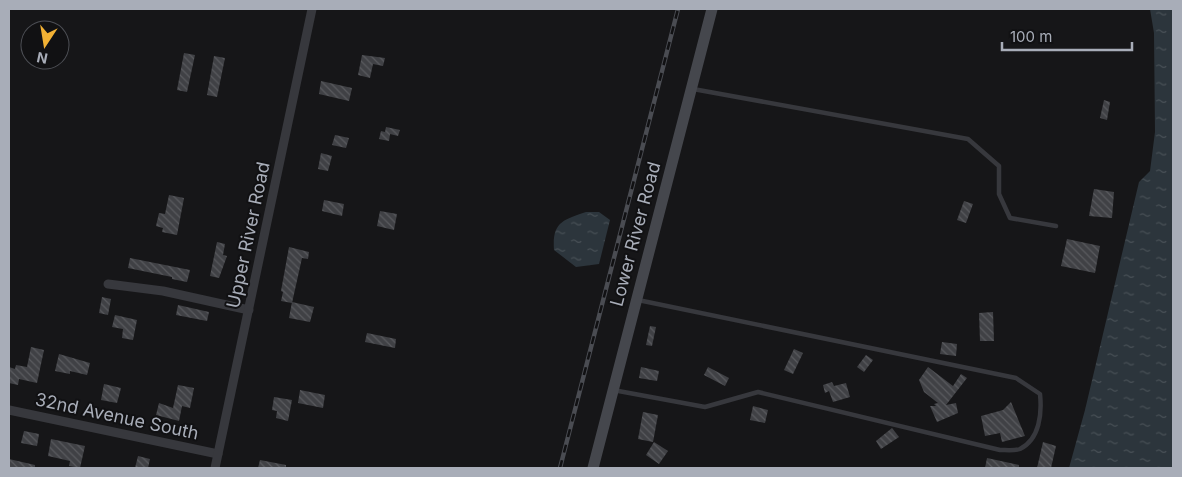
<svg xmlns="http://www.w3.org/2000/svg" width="1182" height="477" font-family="Inter,sans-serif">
<defs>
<pattern id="water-ripples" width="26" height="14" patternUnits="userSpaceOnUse" patternTransform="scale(1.25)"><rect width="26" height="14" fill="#2c353c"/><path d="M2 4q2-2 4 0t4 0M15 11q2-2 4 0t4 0" fill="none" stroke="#485056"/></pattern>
<pattern id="building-back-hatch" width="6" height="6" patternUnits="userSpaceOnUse" patternTransform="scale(1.25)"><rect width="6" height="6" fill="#404145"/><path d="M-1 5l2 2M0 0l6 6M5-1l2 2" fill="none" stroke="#595a5e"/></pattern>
</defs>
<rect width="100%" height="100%" fill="#161618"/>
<g fill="url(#water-ripples)">
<path d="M1150,9H1173V468H1069L1085,410L1139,182L1150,171L1155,132L1154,33Z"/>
<path d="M586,212H599L610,220L599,264L576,267L554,250C552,222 563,220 586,212Z"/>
</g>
<g fill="url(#building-back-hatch)">
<path d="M184,53L195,55L187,92L177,90Z"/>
<path d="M362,55L385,58L383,66L373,64L370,78L358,75Z"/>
<path d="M214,56L225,58L217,97L207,95Z"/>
<path d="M321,81L352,88L349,101L319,94Z"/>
<path d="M1104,100L1110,102L1107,120L1100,118Z"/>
<path d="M386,127L400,130L398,136L390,134L389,141L379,139L381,131L385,132Z"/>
<path d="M335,135L349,138L346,148L332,145Z"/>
<path d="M321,153L332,156L328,171L318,169Z"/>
<path d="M1094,189L1114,192L1112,218L1089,216Z"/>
<path d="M169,195L184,198L177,235L162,232L163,228L156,226L159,213L165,214Z"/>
<path d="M324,200L344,204L342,216L322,211Z"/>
<path d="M964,201L973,204L966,223L957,220Z"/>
<path d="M380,211L397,214L394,230L377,226Z"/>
<path d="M1067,239L1100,246L1095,273L1061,266Z"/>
<path d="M217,242L225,244L223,255L227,256L219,278L210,276Z"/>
<path d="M289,247L309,252L308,259L302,258L292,303L281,301L283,292L281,291Z"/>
<path d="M130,258L190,270L187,282L172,279V277L128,268Z"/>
<path d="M102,297L111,299L108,315L99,313Z"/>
<path d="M292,302L314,307L310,322L289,318Z"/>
<path d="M178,305L209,312L207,321L176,315Z"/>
<path d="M993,312L994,341H980L979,313Z"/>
<path d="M115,315L137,320L133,340L122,338L123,329L112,327Z"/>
<path d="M650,326L656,327L652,346L646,345Z"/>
<path d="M367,333L396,339L395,348L365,342Z"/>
<path d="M942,342L957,344L956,356L940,354Z"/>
<path d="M31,347L44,350L37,383L19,379L18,385L9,383V367L15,369L16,365L27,367Z"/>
<path d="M794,349L803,353L793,374L784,370Z"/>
<path d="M59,354L90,363L87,375L70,371V374L55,371Z"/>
<path d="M866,355L873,360L864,372L857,367Z"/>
<path d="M641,367L659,371L657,381L639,378Z"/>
<path d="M708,367L729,378L725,386L704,375Z"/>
<path d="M928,367L953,386L961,374L967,378L946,405L956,403L958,413L937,422L930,406H936L934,404L938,403L924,392L919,380Z"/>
<path d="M832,382L834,386L846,383L850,397L833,402L829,391L825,393L823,385Z"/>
<path d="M104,384L121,388L117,403L101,400Z"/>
<path d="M178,385L194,388L190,408L182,406L179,421L156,415L159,403L173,408Z"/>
<path d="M300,390L325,395L323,408L298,403Z"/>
<path d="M274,397L292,400L288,421L276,418L277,411L272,410Z"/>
<path d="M1011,402L1025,436L1002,442L1000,433L985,436L981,416L1003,410Z"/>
<path d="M753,406L768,410L765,423L750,420Z"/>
<path d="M643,412L658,415L653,442L638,439Z"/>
<path d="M892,428L899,437L881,449L876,441Z"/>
<path d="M24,431L39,434L37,446L21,443Z"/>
<path d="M51,439L85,446L80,468L69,466L70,461L48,456Z"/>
<path d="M654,442L668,451L659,464L646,455Z"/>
<path d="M1043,442L1056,446L1051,468H1037Z"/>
<path d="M138,456L150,459L148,468H135Z"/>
<path d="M987,458L1019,465V468H985Z"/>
<path d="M9,459L35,465V468H9Z"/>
<path d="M260,460L286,465V468H258Z"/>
</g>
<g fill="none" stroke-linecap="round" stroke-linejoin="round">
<g stroke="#37383d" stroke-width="4.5">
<path d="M693,89L968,139L999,166V194L1010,218L1056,226"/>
<path d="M613,390L705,407L758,392L1000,450C1006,450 1015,451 1020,449C1040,439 1042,413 1040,394L1016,378L638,300"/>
</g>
<g stroke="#37383d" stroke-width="9">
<path d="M108,284L163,291L249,310"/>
<path d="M9,410L218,454"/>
<path d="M215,468L312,9"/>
</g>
<path stroke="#45474d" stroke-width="11" d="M593,468L712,9"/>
<g stroke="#4a4c52" stroke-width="4.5">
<path id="rail" d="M560,468L678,9"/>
</g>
<use href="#rail" stroke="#111113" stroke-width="2.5" stroke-dasharray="8" stroke-linecap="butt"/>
</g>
<g text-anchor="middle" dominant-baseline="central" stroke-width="4" stroke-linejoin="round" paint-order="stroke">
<g font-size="18" fill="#a8adb8" stroke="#111113">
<text transform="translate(635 234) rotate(-75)">Lower River Road</text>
<text transform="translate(248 235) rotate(-78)">Upper River Road</text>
<text transform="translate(117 416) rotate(12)">32nd Avenue South</text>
</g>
</g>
<rect width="1182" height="477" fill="none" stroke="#a8adb8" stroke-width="20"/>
<g transform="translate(45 45) rotate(192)"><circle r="24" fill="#111113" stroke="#4d4f55"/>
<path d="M0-4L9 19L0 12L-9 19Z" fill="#f2b134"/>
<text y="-8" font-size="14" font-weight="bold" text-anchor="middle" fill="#a8adb8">N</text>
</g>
<path d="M1002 42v8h130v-8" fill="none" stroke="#a8adb8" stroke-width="2.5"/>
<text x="1010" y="42" font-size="15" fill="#a8adb8" stroke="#111113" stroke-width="4" paint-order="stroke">100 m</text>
</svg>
